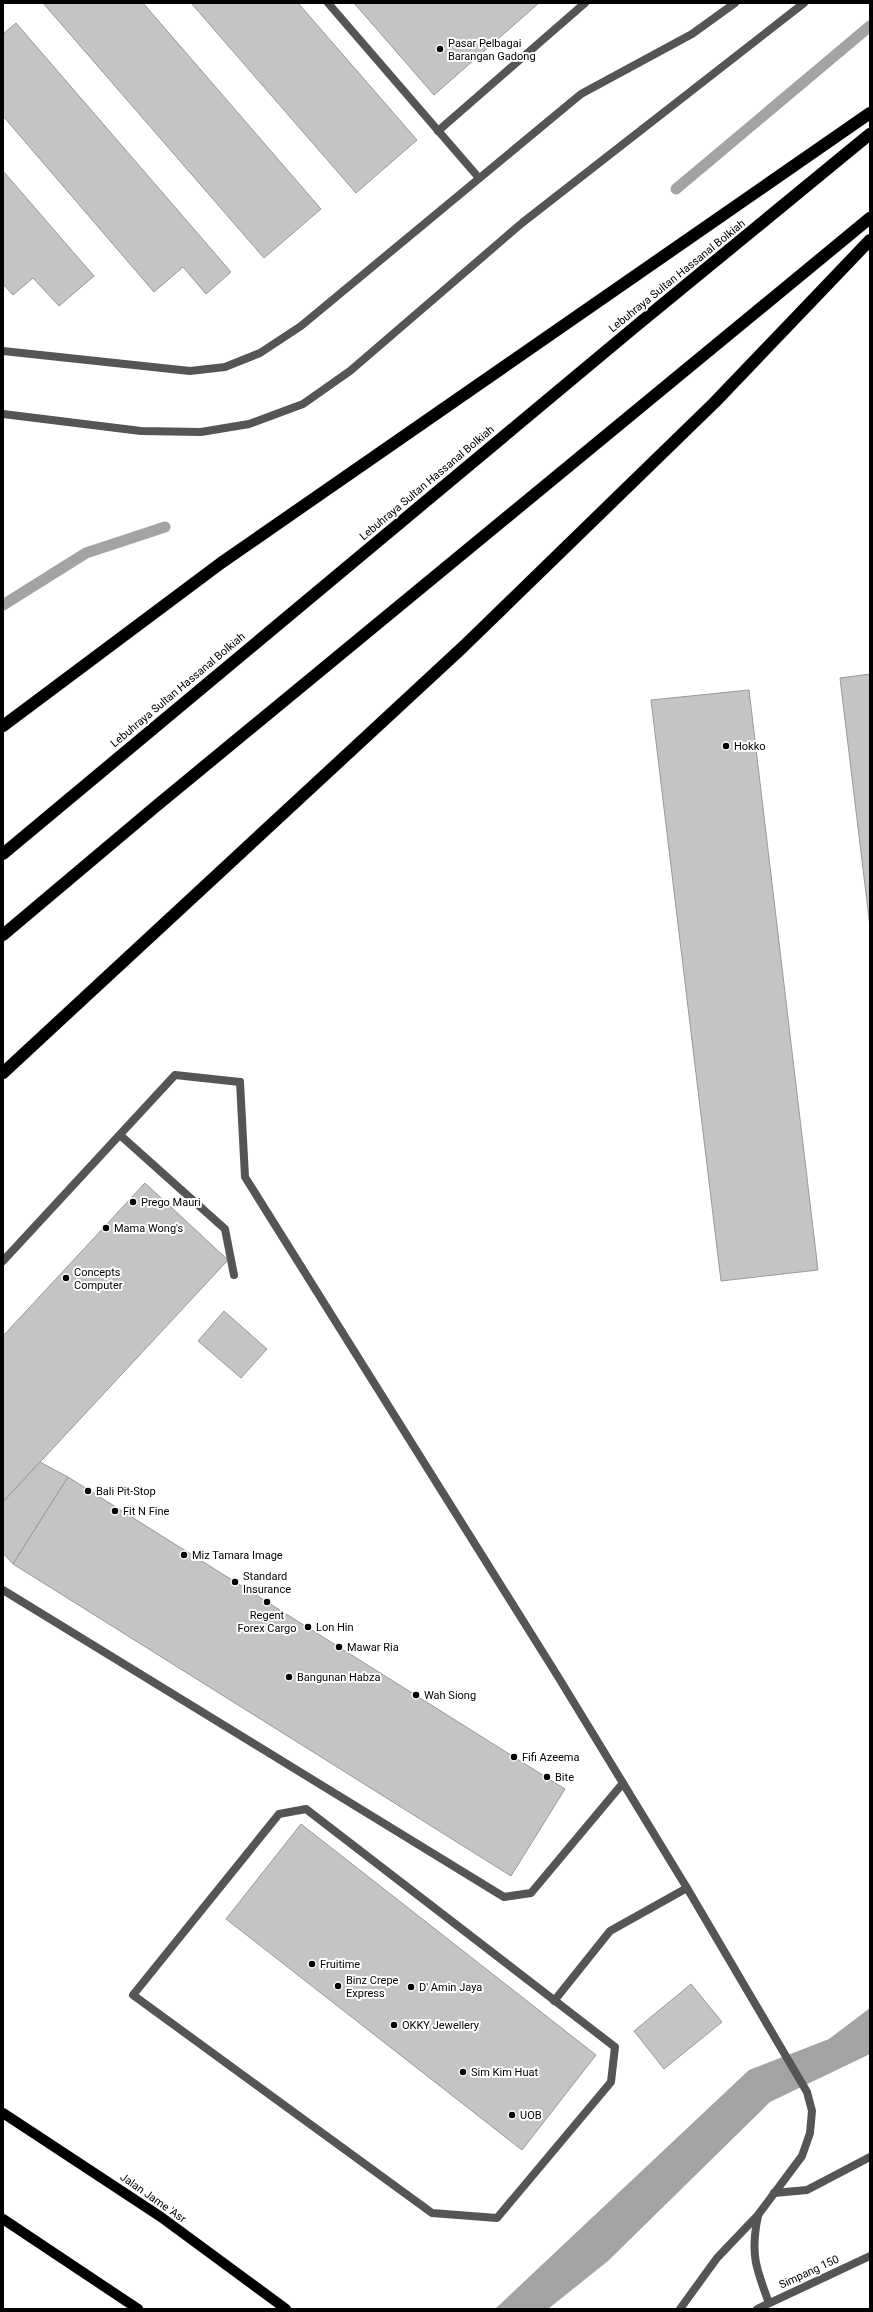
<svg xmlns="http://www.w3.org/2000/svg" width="873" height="2312" font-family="Roboto,sans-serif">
<rect width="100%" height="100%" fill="#fff"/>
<path fill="#a3a3a3" d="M870,2008V2054L770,2102L608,2261L548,2309H495L749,2070L829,2039Z"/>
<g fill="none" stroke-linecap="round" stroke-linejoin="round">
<g stroke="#a3a3a3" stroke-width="11">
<path d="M676,189L870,26"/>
<path d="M3,605L86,553L165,527"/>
</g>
</g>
<g fill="#c4c4c4" stroke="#999">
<path d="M43,3H143L321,209L264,258Z"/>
<path d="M191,3H298L417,140L356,193Z"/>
<path d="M354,3H539L434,95Z"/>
<path d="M16,23L231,272L206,294L183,267L154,292L3,116V34Z"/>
<path d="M3,171L94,276L59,306L33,278L13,295L3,284Z"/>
<path d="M870,674V927L840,678Z"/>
<path d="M749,690L818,1270L721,1281L651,700Z"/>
<path d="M145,1183L228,1260L3,1502V1336Z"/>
<path d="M224,1311L267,1349L241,1378L198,1341Z"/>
<path d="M40,1462L68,1477L13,1564L3,1553V1502Z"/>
<path d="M68,1477L565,1789L511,1876L13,1564Z"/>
<path d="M301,1824L596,2055L522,2150L226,1919Z"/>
<path d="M691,1984L722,2022L664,2069L634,2031Z"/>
</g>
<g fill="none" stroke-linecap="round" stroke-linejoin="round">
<g stroke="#dbdbdb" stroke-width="11">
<g id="primary">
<path d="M3,2113L161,2217L286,2309"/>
<path d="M3,2219L138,2309"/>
</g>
</g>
<g stroke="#dbdbdb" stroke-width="13">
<g id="motorway">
<path d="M3,726L221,563L870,113"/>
<path d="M3,854L636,326L870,134"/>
<path d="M3,935L155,807L870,218"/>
<path d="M3,1073L463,647L715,402L870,240"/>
</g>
</g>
<g stroke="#555" stroke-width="8">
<path d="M328,3L479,178"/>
<path d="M438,131L585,3"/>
<path d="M3,351L190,371L225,367L260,353L301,326L581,94L692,34L735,3"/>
<path d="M120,1135L225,1229L234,1275"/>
<path d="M3,1261L175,1075L240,1082"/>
<path d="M3,1590L504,1897L531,1893L623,1783"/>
<path d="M306,1809L615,2047L611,2082L497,2218L432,2213L133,1995L279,1814Z"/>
<path d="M554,2001L610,1931L687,1888"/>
<path d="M774,2193L807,2190L870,2157"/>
</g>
<g stroke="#555" stroke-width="8">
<path d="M3,414L141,431L201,432L249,424L303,404L350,371L522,223L804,3"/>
<path d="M240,1082L245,1177L557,1675L687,1888L807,2092L812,2111L810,2133L802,2156L758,2215L717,2258L680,2309"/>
<path d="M758,2216C750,2253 756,2269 769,2303"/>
<path d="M757,2309L870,2256"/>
</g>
<use href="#primary" stroke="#000" stroke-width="10"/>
<use href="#motorway" stroke="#000" stroke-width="12"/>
</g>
<g fill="#000" stroke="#fff" stroke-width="1.5">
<circle cx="440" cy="49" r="4"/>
<circle cx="726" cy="746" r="4"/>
<circle cx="133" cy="1202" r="4"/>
<circle cx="106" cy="1228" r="4"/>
<circle cx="66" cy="1278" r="4"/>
<circle cx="88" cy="1491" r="4"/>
<circle cx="115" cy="1511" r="4"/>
<circle cx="184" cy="1555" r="4"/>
<circle cx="235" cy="1582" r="4"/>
<circle cx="267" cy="1602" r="4"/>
<circle cx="308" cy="1627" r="4"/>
<circle cx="339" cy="1647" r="4"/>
<circle cx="289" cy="1677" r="4"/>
<circle cx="416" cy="1695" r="4"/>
<circle cx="514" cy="1757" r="4"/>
<circle cx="547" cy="1777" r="4"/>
<circle cx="312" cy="1964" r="4"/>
<circle cx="338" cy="1986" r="4"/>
<circle cx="411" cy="1987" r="4"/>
<circle cx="394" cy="2025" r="4"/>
<circle cx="463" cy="2072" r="4"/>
<circle cx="512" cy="2115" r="4"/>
</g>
<g text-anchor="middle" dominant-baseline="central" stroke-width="4" stroke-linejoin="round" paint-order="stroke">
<g font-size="11" fill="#000" stroke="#fff" text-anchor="start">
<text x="448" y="43">Pasar Pelbagai<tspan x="448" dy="13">Barangan Gadong</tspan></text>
<text x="734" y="746">Hokko</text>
<text x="141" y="1202">Prego Mauri</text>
<text x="114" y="1228">Mama Wong's</text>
<text x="74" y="1272">Concepts<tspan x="74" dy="13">Computer</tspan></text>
<text x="96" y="1491">Bali Pit-Stop</text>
<text x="123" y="1511">Fit N Fine</text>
<text x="192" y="1555">Miz Tamara Image</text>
<text x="243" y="1576">Standard<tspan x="243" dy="13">Insurance</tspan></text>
<text x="267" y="1615" text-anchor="middle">Regent<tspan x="267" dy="13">Forex Cargo</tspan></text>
<text x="316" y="1627">Lon Hin</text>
<text x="347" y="1647">Mawar Ria</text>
<text x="297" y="1677">Bangunan Habza</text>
<text x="424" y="1695">Wah Siong</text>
<text x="522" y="1757">Fifi Azeema</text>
<text x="555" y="1777">Bite</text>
<text x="320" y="1964">Fruitime</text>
<text x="346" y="1980">Binz Crepe<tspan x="346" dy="13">Express</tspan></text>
<text x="419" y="1987">D' Amin Jaya</text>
<text x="402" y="2025">OKKY Jewellery</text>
<text x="471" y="2072">Sim Kim Huat</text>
<text x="520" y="2115">UOB</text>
</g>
<g font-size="11" fill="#000" stroke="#fff">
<text transform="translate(677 276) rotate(-39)">Lebuhraya Sultan Hassanal Bolkiah</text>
<text transform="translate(427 483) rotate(-40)">Lebuhraya Sultan Hassanal Bolkiah</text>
<text transform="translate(178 690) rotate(-40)">Lebuhraya Sultan Hassanal Bolkiah</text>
<text transform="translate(153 2198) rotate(35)">Jalan Jame 'Asr</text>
<text transform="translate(809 2272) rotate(-25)">Simpang 150</text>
</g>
</g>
<rect width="873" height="2312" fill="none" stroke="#000000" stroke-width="8"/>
</svg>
